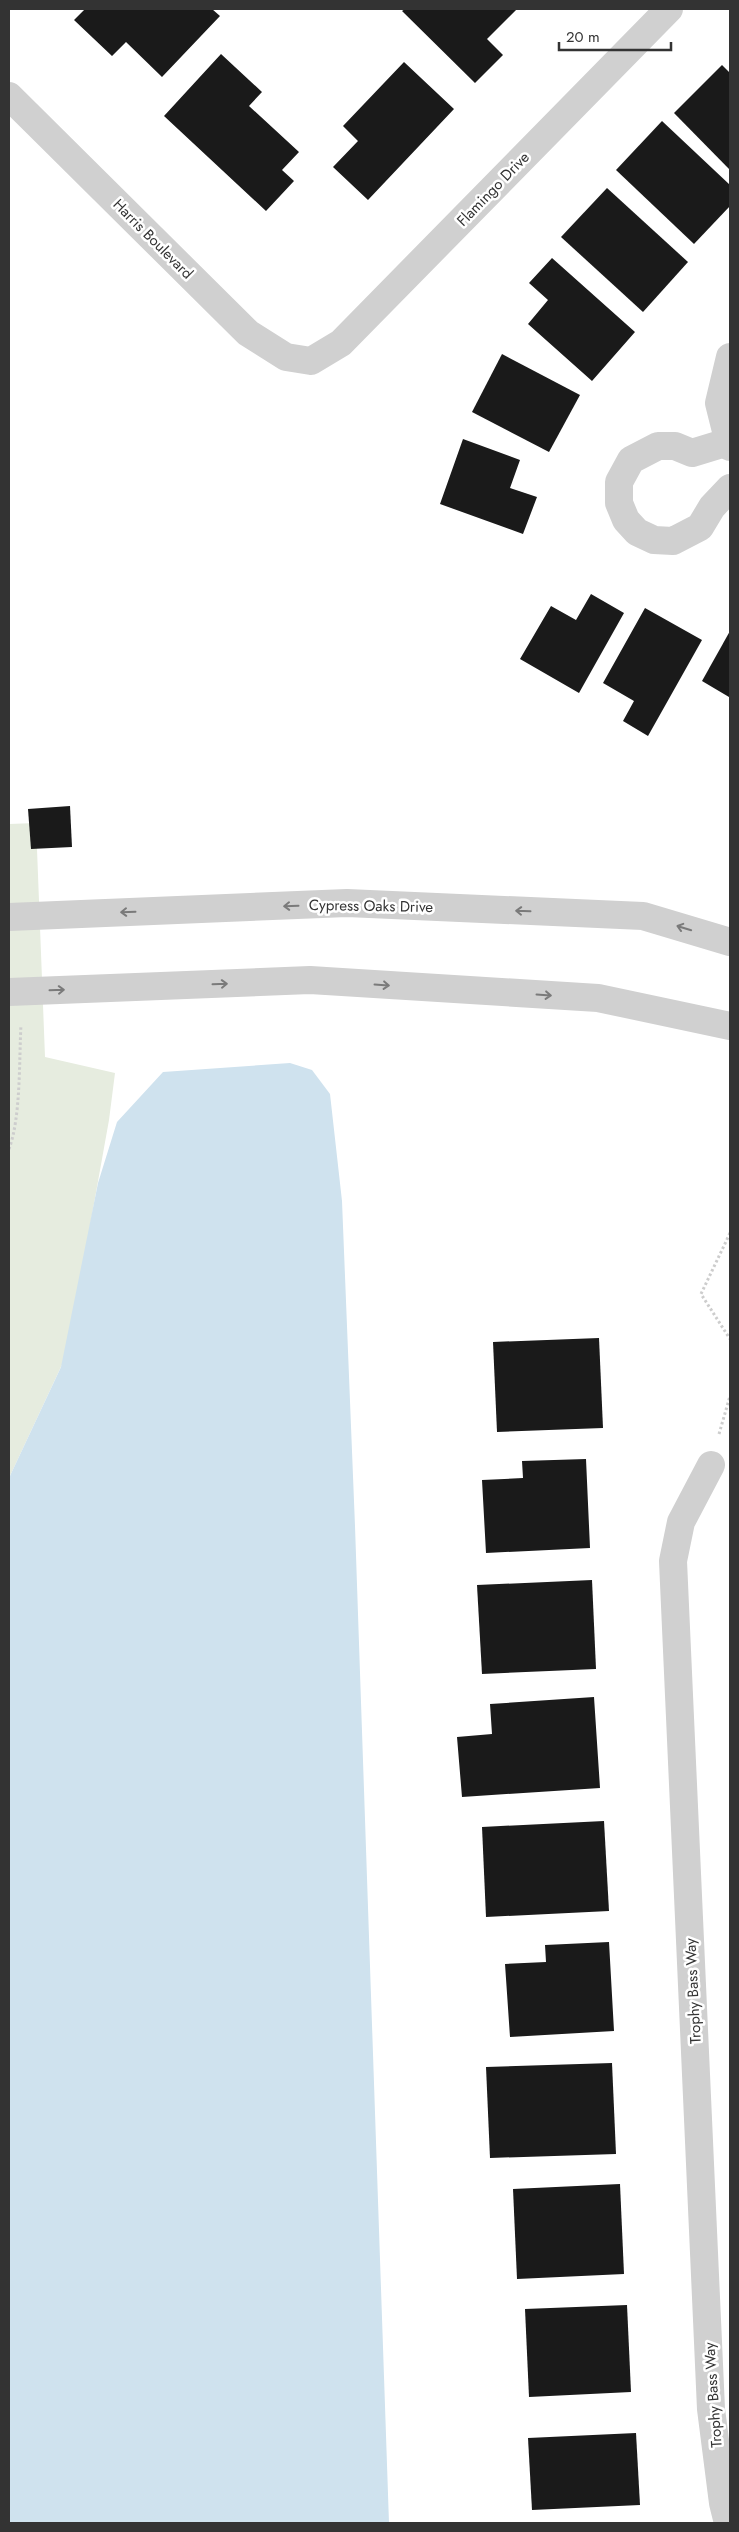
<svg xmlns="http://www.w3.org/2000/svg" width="739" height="2532" font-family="Jost,sans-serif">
<rect width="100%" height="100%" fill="#fff"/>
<path fill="#e6ecdf" d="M36,823L45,1057L115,1073L109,1120L67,1354L9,1478V824Z"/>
<path fill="#cfe2ee" d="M290,1063L312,1070L330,1094L342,1201L355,1526L389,2523H9V1478L61,1367L98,1183L117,1122L163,1072Z"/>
<g fill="#1a1a1a">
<path d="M85,9H212L220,16L162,77L126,42L112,56L74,20Z"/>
<path d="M405,9H517L487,39L503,55L475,83L402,11Z"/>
<path d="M221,54L262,92L249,106L299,152L282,170L294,181L266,211L164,116Z"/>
<path d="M404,62L454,109L368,200L333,167L358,141L343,126Z"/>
<path d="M722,65L730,73V170L674,113Z"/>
<path d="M662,121L730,185V206L694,244L616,170Z"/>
<path d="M607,188L688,262L643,312L561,237Z"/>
<path d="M552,258L635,332L592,381L528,324L548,300L529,283Z"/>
<path d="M502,354L580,395L549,452L472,412Z"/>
<path d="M463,439L520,460L510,488L537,497L523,534L440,504Z"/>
<path d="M591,594L624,613L579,693L520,659L551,606L576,620Z"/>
<path d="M645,608L702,640L648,736L623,721L634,701L603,683Z"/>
<path d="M730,631V694L729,697L702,681Z"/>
<path d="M70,806L72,847L31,849L28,809Z"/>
<path d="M599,1338L603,1428L497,1432L493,1342Z"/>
<path d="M586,1459L590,1548L486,1553L482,1480L523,1478L522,1461Z"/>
<path d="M592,1580L596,1669L482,1674L477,1585Z"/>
<path d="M594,1697L600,1788L462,1797L457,1737L492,1734L490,1704Z"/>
<path d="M604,1821L609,1911L486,1917L482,1827Z"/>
<path d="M609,1942L614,2031L510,2037L505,1964L546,1962L545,1945Z"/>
<path d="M612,2063L616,2154L490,2158L486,2067Z"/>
<path d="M620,2184L624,2274L517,2279L513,2189Z"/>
<path d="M627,2305L631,2392L529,2397L525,2309Z"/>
<path d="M636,2433L640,2505L532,2510L528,2438Z"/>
</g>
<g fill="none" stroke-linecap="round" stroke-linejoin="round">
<g stroke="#cdcdcd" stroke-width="3" stroke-dasharray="2.5 2.5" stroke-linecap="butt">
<path d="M9,1149C21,1117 19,1060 21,1025"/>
<path d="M730,1233L701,1294L730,1339"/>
<path d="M719,1434L730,1396"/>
</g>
<g stroke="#d0d0d0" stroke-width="28">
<path d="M9,96L248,333L286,357L311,361L341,343L669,9"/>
<path d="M730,357L719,403L730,447"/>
<path d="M728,442L692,453L675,446H658L631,460L619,482V503L626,520L637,532L654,540L673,541L700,527L712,507L730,488"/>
<path d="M9,917L347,903L643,916L730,942"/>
<path d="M9,992L310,980L598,998L730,1026"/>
<path d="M711,1465L681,1522L673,1561L711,2409L723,2503L728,2523"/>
</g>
</g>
<defs><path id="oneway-shaft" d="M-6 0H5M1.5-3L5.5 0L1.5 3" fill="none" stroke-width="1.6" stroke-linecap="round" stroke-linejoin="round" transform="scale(1.25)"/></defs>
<g stroke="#7a7a7a">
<use href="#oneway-shaft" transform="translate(291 906) rotate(178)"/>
<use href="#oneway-shaft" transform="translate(523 911) rotate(-178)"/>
<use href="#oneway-shaft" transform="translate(128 912) rotate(178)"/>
<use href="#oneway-shaft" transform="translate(684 928) rotate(-163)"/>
<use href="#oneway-shaft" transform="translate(220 984) rotate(-2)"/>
<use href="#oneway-shaft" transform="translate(382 985) rotate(4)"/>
<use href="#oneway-shaft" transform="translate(57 990) rotate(-2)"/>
<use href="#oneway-shaft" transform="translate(544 995) rotate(4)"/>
</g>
<g text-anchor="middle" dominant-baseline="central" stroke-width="5" stroke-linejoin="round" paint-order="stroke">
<g font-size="15" fill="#333" stroke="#fff">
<text transform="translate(493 189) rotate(-46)">Flamingo Drive</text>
<text transform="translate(153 239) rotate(45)">Harris Boulevard</text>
<text transform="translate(371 906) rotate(1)">Cypress Oaks Drive</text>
<text transform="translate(693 1991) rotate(-93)">Trophy Bass Way</text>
<text transform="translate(713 2395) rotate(-94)">Trophy Bass Way</text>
</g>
</g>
<rect width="739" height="2532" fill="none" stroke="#333333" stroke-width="20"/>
<path d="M559 42v8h112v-8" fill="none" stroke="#333333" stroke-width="2.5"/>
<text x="566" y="42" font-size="15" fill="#333333" stroke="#ffffff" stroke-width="4" paint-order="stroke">20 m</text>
</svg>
